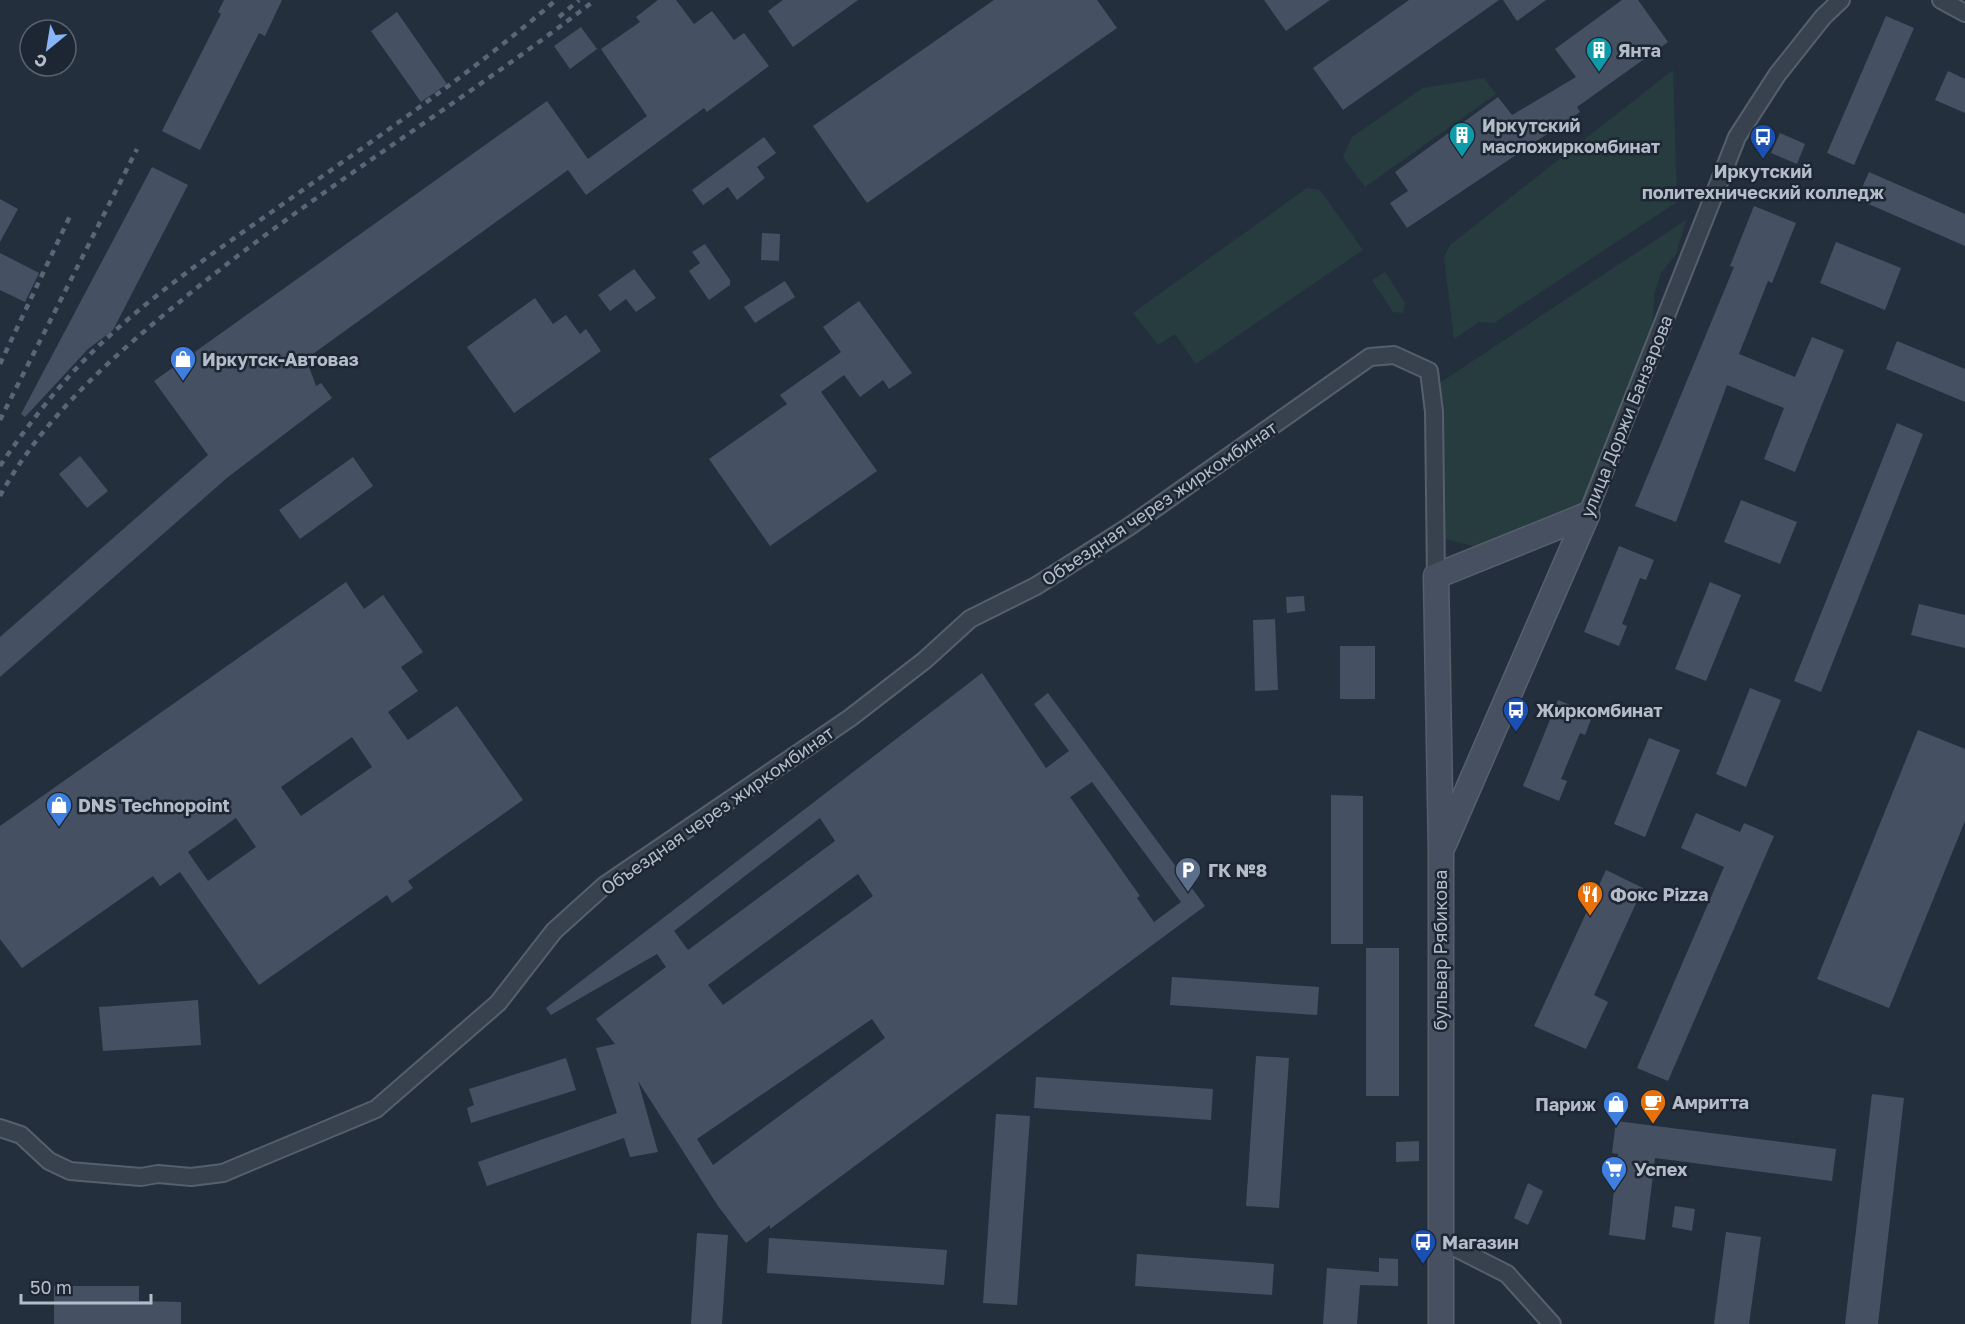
<svg xmlns="http://www.w3.org/2000/svg" width="1965" height="1324" font-family="'Golos Text',sans-serif">
<rect width="100%" height="100%" fill="#242f3e"/>
<g fill="#263c3f">
<path d="M1673,70L1677,202L1494,323L1479,322L1454,339L1444,257L1450,245Z"/>
<path d="M1484,78L1496,94L1365,187L1343,157L1352,137L1423,88Z"/>
<path d="M1307,188L1320,190L1363,250L1196,364L1175,334L1158,345L1133,313Z"/>
<path d="M1686,220L1676,254L1661,273L1654,295L1653,323L1583,507L1479,548L1442,538L1441,382Z"/>
<path d="M1385,272L1405,303L1403,313L1393,312L1372,280Z"/>
</g>
<g fill="#455162" fill-rule="evenodd">
<path d="M224,0H282L265,36L259,33L200,150L162,131L221,14L218,12Z"/>
<path d="M658,0H676L694,24L712,11L734,40L744,33L769,66L707,112L704,108L586,195L568,170L306,359L316,386L321,383L332,398L228,477L0,677V637L208,455L154,381L547,101L588,159L647,116L601,49L640,22L636,17Z"/>
<path d="M783,0H858L793,47L768,11Z"/>
<path d="M994,0H1097L1117,28L867,203L813,126Z"/>
<path d="M1264,0H1330L1286,31Z"/>
<path d="M1409,0H1499L1343,110L1313,68Z"/>
<path d="M1503,0H1546L1517,21Z"/>
<path d="M1622,0H1638L1668,42L1577,107L1580,112L1407,228L1390,203L1408,191L1395,172L1498,97L1512,115L1576,77L1555,49Z"/>
<path d="M397,12L447,84L421,102L371,31Z"/>
<path d="M1886,16L1914,28L1854,165L1827,153Z"/>
<path d="M581,27L597,49L570,69L554,46Z"/>
<path d="M1948,71L1965,79V113L1935,100Z"/>
<path d="M1780,133L1805,144L1797,164L1771,153Z"/>
<path d="M764,137L776,153L757,167L765,178L737,200L728,187L703,205L692,190Z"/>
<path d="M152,167L188,185L113,330L88,349L25,417L21,414Z"/>
<path d="M1869,172L1965,214V246L1857,199Z"/>
<path d="M0,199L18,209L0,242Z"/>
<path d="M1754,206L1796,223L1772,283L1768,281L1739,354L1795,377L1812,337L1844,350L1795,472L1764,459L1784,408L1727,385L1676,522L1635,506L1734,267L1730,266Z"/>
<path d="M762,233L780,234L779,261L761,260Z"/>
<path d="M1836,242L1901,268L1885,310L1820,283Z"/>
<path d="M705,244L730,280V285L709,300L689,271L700,263L692,252Z"/>
<path d="M0,253L39,273L25,302L0,290Z"/>
<path d="M634,269L656,298L636,312L626,299L610,311L598,295Z"/>
<path d="M785,281L795,297L755,323L744,307Z"/>
<path d="M535,298L553,324L566,315L580,334L586,329L601,351L514,413L467,347Z"/>
<path d="M859,301L912,373L889,389L883,380L860,397L844,375L821,392L877,471L770,546L709,459L787,404L780,395L841,352L823,327Z"/>
<path d="M1897,341L1965,369V402L1886,369Z"/>
<path d="M1897,423L1923,434L1821,692L1794,681Z"/>
<path d="M80,456L108,491L87,508L59,474Z"/>
<path d="M353,457L373,486L300,539L279,510Z"/>
<path d="M1741,500L1797,522L1780,564L1724,542Z"/>
<path d="M1619,546L1654,560L1646,580L1640,578L1622,624L1627,626L1619,646L1584,632Z"/>
<path d="M346,582L364,609L383,595L423,652L401,667L418,691L388,712L408,740L457,706L523,800L408,881L413,888L392,903L387,895L259,985L180,872L160,886L153,876L22,968L0,939V826ZM352,737L372,767L301,816L281,787ZM236,818L256,847L208,881L188,852Z"/>
<path d="M1710,582L1741,595L1706,681L1675,669Z"/>
<path d="M1304,596L1305,611L1287,613L1286,597Z"/>
<path d="M1919,604L1965,615V648L1911,635Z"/>
<path d="M1275,619L1278,690L1255,691L1253,620Z"/>
<rect x="1340" y="646" width="35" height="53"/>
<path d="M982,673L1046,768L1069,751L1034,704L1048,693L1205,906L770,1229V1225L746,1243L718,1206L638,1081L658,1152L630,1157L624,1138L487,1186L478,1162L617,1113L596,1048L615,1044L596,1019L666,967L657,954L551,1015L546,1008ZM1092,782L1181,902L1154,922L1137,898L1140,896L1070,797ZM820,818L835,841L688,950L674,931ZM858,874L873,896L723,1005L708,985ZM872,1019L885,1038L713,1165L697,1139Z"/>
<path d="M1750,688L1781,700L1746,787L1716,774Z"/>
<path d="M1558,700L1593,714L1585,735L1580,733L1561,779L1567,781L1559,801L1523,786Z"/>
<path d="M1918,730L1965,749V821L1889,1008L1817,979Z"/>
<path d="M1649,738L1680,750L1645,837L1614,824Z"/>
<path d="M1331,795L1363,796V944H1331Z"/>
<path d="M1696,813L1740,832L1744,823L1774,836L1668,1081L1637,1068L1724,867L1681,848Z"/>
<path d="M1606,870L1643,888L1594,995L1608,1002L1586,1049L1534,1026Z"/>
<rect x="1366" y="948" width="33" height="148"/>
<path d="M1172,977L1319,987L1317,1015L1170,1005Z"/>
<path d="M198,1000L201,1045L103,1051L99,1007Z"/>
<path d="M1256,1056L1289,1058L1279,1208L1246,1206Z"/>
<path d="M566,1058L576,1090L471,1123L467,1108L474,1105L469,1089Z"/>
<path d="M1036,1077L1213,1089L1211,1120L1034,1108Z"/>
<path d="M1872,1094L1904,1098L1878,1324H1845Z"/>
<path d="M996,1114L1030,1116L1017,1305L983,1303Z"/>
<path d="M1616,1121L1836,1149L1832,1181L1655,1158L1645,1240L1609,1235L1618,1154L1612,1153Z"/>
<path d="M1419,1141V1161L1396,1162V1142Z"/>
<path d="M1528,1183L1543,1191L1528,1225L1514,1218Z"/>
<path d="M1675,1206L1695,1209L1692,1231L1672,1227Z"/>
<path d="M1726,1232L1761,1237L1749,1324H1714Z"/>
<path d="M697,1233L728,1235L722,1324H691Z"/>
<path d="M769,1238L947,1250L944,1285L767,1273Z"/>
<path d="M1137,1254L1274,1264L1272,1295L1135,1286Z"/>
<path d="M1379,1258L1398,1259V1286L1360,1285L1357,1324H1323L1327,1268L1379,1272Z"/>
<path d="M54,1286H139V1301L181,1302V1324H54Z"/>
</g>
<g fill="none" stroke-linecap="round" stroke-linejoin="round">
<g stroke="#565f6c" stroke-width="20">
<g id="street">
<path d="M1941,0L1965,13"/>
<path d="M1587,515L1737,137L1777,75L1823,17L1841,0"/>
<path d="M0,1128L21,1135L49,1161L70,1171L141,1177L158,1174L191,1177L223,1173L376,1109L498,1003L554,931L605,885L850,718L925,660L970,619L1036,586L1130,526L1370,357L1394,355L1429,371L1434,412L1436,576"/>
<path d="M1440,1240L1507,1274L1552,1324"/>
</g>
</g>
<g stroke="#565f6c" stroke-width="27">
<g id="secondary">
<path d="M1444,844L1587,515"/>
<path d="M1441,1324V851L1436,576L1587,515"/>
</g>
</g>
<use href="#street" stroke="#38414e" stroke-width="16"/>
<use href="#secondary" stroke="#465061" stroke-width="24"/>
<g stroke="#5a6575" stroke-width="4.5" stroke-dasharray="6 6" stroke-linecap="butt">
<path d="M559,17L579,0"/>
<path d="M0,364L70,216"/>
<path d="M0,420L137,149"/>
<path d="M0,466C22,433 46,402 72,373C130,310 203,260 273,211C369,143 467,77 556,0"/>
<path d="M0,496C41,420 111,358 177,304C310,194 459,105 595,0"/>
</g>
</g>
<defs>
<g id="building-pin" transform="scale(1.35)"><path d="M0 17L-7.5 6A9.5 9.5 0 1 1 7.5 6Z" fill="#0f9aa8" stroke="#1d2633"/><path d="M-4-6H4V6H1V3H-1V6H-4ZM-2.5-4.3h1.7v1.8h-1.7ZM.8-4.3h1.7v1.8H.8ZM-2.5-1h1.7V.8h-1.7ZM.8-1h1.7V.8H.8Z" fill="#fff"/></g>
<g id="bus-pin" transform="scale(1.35)"><path d="M0 17L-7.5 6A9.5 9.5 0 1 1 7.5 6Z" fill="#1a4fb4" stroke="#1d2633"/><path d="M-5-6H5V4H4V6H2V4H-2V6H-4V4H-5ZM-3.5-4V0h7V-4ZM-3.5 1.2v1.5H-2V1.2ZM2 1.2v1.5H3.5V1.2Z" fill="#fff"/></g>
<g id="shop-pin" transform="scale(1.35)"><path d="M0 17L-7.5 6A9.5 9.5 0 1 1 7.5 6Z" fill="#3f7fe0" stroke="#1d2633"/><path d="M-5-2.5h2.3a2.7 3.5 0 0 1 5.4 0H5L5.5 6h-11ZM-1.5-2.5h3a1.5 2.3 0 0 0-3 0Z" fill="#fff"/></g>
<g id="parking-pin" transform="scale(1.35)"><path d="M0 17L-7.5 6A9.5 9.5 0 1 1 7.5 6Z" fill="#5c6f8a" stroke="#1d2633"/><path d="M-3.5-5.5H1a3.5 3.5 0 0 1 0 7H-1V5.5H-3.5ZM-1-3.4V-.6H.8a1.4 1.4 0 0 0 0-2.8Z" fill="#fff"/></g>
<g id="restaurant-pin" transform="scale(1.35)"><path d="M0 17L-7.5 6A9.5 9.5 0 1 1 7.5 6Z" fill="#e8710a" stroke="#1d2633"/><path d="M-5-6h1v4h1v-4h1v4h1v-4h1v5L-1.5 .5V6h-2V.5L-5-1ZM5-6V6H3V1.5H1.5Q1.5-4 5-6Z" fill="#fff"/></g>
<g id="cafe-pin" transform="scale(1.35)"><path d="M0 17L-7.5 6A9.5 9.5 0 1 1 7.5 6Z" fill="#e8710a" stroke="#1d2633"/><path d="M-5.5-4.5H6V0H3Q3 3.5 0 3.5H-2.5Q-5.5 3.5-5.5 0ZM3-3.2v2h1.7v-2ZM-6 4.5H4V6H-6Z" fill="#fff"/></g>
<g id="supermarket-pin" transform="scale(1.35)"><path d="M0 17L-7.5 6A9.5 9.5 0 1 1 7.5 6Z" fill="#3f7fe0" stroke="#1d2633"/><path d="M-6-5.5h2.5l.6 2H6L4.5 2H-2.5L-4.4-4H-6ZM-1.5 3.2a1.3 1.3 0 1 0 .1 0ZM3 3.2a1.3 1.3 0 1 0 .1 0Z" fill="#fff"/></g>
</defs>
<g fill-rule="evenodd">
<use href="#building-pin" x="1599" y="50"/>
<use href="#building-pin" x="1462" y="135"/>
<use href="#bus-pin" x="1763" y="137"/>
<use href="#shop-pin" x="183" y="359"/>
<use href="#bus-pin" x="1516" y="710"/>
<use href="#shop-pin" x="59" y="805"/>
<use href="#parking-pin" x="1188" y="870"/>
<use href="#restaurant-pin" x="1590" y="894"/>
<use href="#cafe-pin" x="1653" y="1102"/>
<use href="#shop-pin" x="1616" y="1104"/>
<use href="#supermarket-pin" x="1614" y="1169"/>
<use href="#bus-pin" x="1423" y="1242"/>
</g>
<g text-anchor="middle" dominant-baseline="central" stroke-width="5" stroke-linejoin="round" paint-order="stroke">
<g font-size="18" font-weight="bold" fill="#b4bcc9" stroke="#1d2633" text-anchor="start">
<text x="1618" y="50">Янта</text>
<text x="1482" y="125">Иркутский<tspan x="1482" dy="21">масложиркомбинат</tspan></text>
<text x="1763" y="171" text-anchor="middle">Иркутский<tspan x="1763" dy="21">политехнический колледж</tspan></text>
<text x="202" y="359">Иркутск-Автоваз</text>
<text x="1536" y="710">Жиркомбинат</text>
<text x="78" y="805">DNS Technopoint</text>
<text x="1208" y="870">ГК №8</text>
<text x="1610" y="894">Фокс Pizza</text>
<text x="1672" y="1102">Амритта</text>
<text x="1596" y="1104" text-anchor="end">Париж</text>
<text x="1634" y="1169">Успех</text>
<text x="1442" y="1242">Магазин</text>
</g>
<g font-size="18" fill="#b4bcc9" stroke="#1d2633">
<text transform="translate(1626 416) rotate(-68)">улица Доржи Банзарова</text>
<text transform="translate(1159 503) rotate(-34)">Объездная через жиркомбинат</text>
<text transform="translate(717 810) rotate(-35)">Объездная через жиркомбинат</text>
<text transform="translate(1440 950) rotate(-90)">бульвар Рябикова</text>
</g>
</g>
<g transform="translate(48 48) rotate(210)"><circle r="28" fill="#1d2633" stroke="#59626f" stroke-width="1.5"/>
<path d="M0-4.5L10 22L0 15L-10 22Z" fill="#8ab4f8"/>
<text y="-9" font-size="16" font-weight="bold" text-anchor="middle" fill="#b4bcc9">С</text>
</g>
<path d="M21 1294v9h130v-9" fill="none" stroke="#b4bcc9" stroke-width="3"/>
<text x="30" y="1294" font-size="18" fill="#b4bcc9" stroke="#1d2633" stroke-width="4.5" paint-order="stroke">50 m</text>
</svg>
